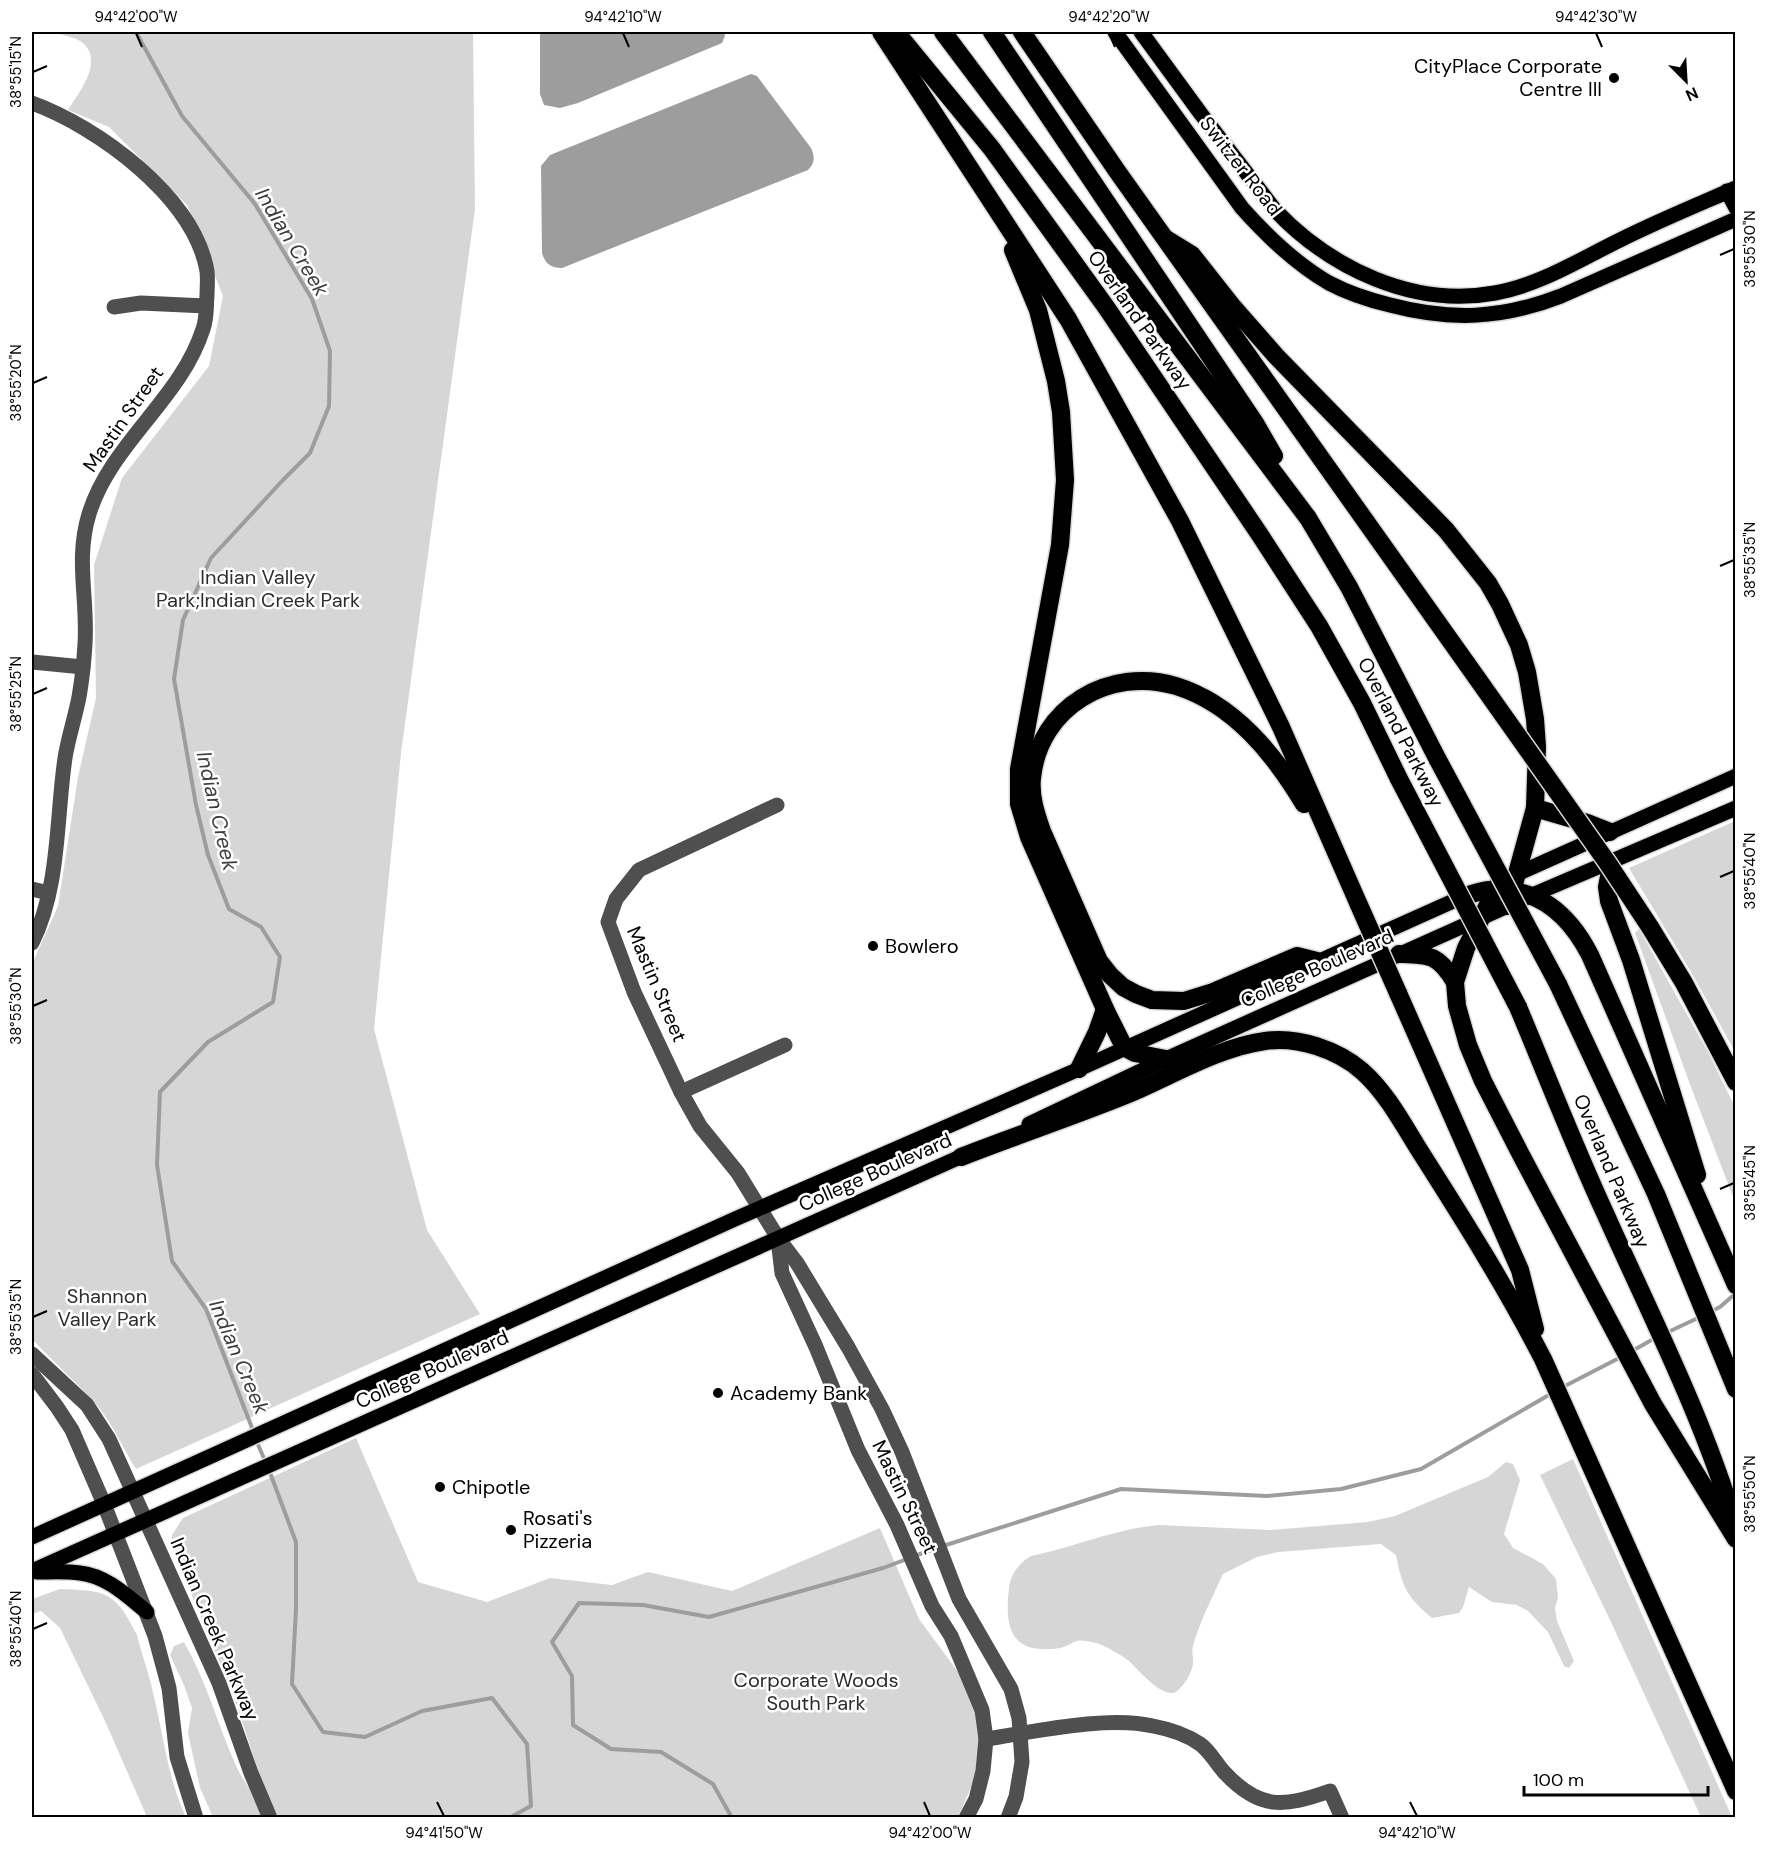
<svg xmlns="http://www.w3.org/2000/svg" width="1767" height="1849" font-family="'DM Sans',sans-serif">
<rect width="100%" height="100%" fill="#fff"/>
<g fill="#d6d6d6">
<path d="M52,32H473L475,209L401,753L374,1029L427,1230L480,1314L136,1469C124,1450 114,1427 100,1409C79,1384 54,1363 32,1339V964L58,906L78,777L96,698L94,565L122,478L209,366L223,296L187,205L109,127L68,110C79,92 104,62 83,43C76,37 61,35 52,32Z"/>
<path d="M1735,821V1052L1694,977L1629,868Z"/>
<path d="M1639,929L1708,1052L1735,1107V1202L1691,1087L1635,933Z"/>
<path d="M356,1438L418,1582L487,1602L550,1578L612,1585L648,1572L732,1591L880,1528L919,1619L958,1672L969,1691L976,1715L980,1752L977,1774L958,1817H278L265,1791L234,1697L171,1545L172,1535L183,1518Z"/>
<path d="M1573,1459L1732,1817H1701L1611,1622L1540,1475Z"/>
<path d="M1506,1462L1513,1464L1520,1480L1504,1534L1513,1548L1543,1564L1556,1579L1558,1598L1555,1608L1557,1621L1574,1661L1569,1668L1564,1666L1548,1632L1528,1611L1517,1605L1492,1602L1469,1587L1463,1607L1459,1613L1432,1618C1407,1597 1402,1587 1396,1555L1381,1544L1278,1552L1257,1557L1223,1574C1213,1596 1199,1623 1193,1646C1191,1652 1194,1658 1193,1664C1192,1672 1184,1686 1177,1691C1165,1701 1139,1671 1131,1663C1125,1657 1115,1652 1108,1648C1101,1644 1085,1639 1077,1641C1071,1643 1066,1647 1060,1648C1012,1655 1004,1630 1009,1588C1010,1575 1020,1562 1031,1556C1074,1547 1115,1529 1159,1525L1271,1530L1368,1522L1395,1516L1488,1477Z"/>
<path d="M60,1589C107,1591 115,1591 137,1635C142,1656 150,1676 154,1697C164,1738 168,1779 186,1817H147L105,1721L60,1628L41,1611L32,1614V1599Z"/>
<path d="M184,1642C207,1682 218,1726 237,1768C245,1785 259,1798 261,1817H213L200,1788L188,1733L192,1708L184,1685L170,1655L174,1646Z"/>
</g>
<g fill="#9d9d9d">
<path d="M540,32H724L725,36L722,43L578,103L560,108L544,105L540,94Z"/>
<path d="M751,74L757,76L811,148C815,157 815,163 808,170L562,268C551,268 545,264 542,253L541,166L550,155Z"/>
</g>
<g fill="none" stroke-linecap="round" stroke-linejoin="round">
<g stroke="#9d9d9d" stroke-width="4">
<path d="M136,32L182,116L255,204L312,299L330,351L329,406L310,453L282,481L211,558L183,620L174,679L196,805L208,855L229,909L261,927L280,957L273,1002L208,1042L160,1092L157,1165L172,1261L206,1309L254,1433"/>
<path d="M1710,1312L1720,1307L1736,1293"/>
<path d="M1666,1333L1700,1317"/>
<path d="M1632,1351L1657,1337"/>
<path d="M1563,1387L1623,1356"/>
<path d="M256,1440L266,1463"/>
<path d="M269,1470L296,1542V1609L292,1684L323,1732L365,1737L422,1711L492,1698L527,1744L531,1806L509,1818"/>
<path d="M943,1546L1121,1489L1267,1496L1341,1489L1421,1469L1554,1392"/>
<path d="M914,1556L935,1549"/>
<path d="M732,1818L713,1784L661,1752L611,1749L573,1725L572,1676L552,1642L579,1603L643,1605L709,1617L883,1568L907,1559"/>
</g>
<g stroke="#dbdbdb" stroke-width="18">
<g id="major">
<path d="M1115,32L1242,208C1267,236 1296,264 1329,283C1348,293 1369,300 1390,305C1451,321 1502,319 1561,296L1736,219"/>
<path d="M1141,32L1201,114L1275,210C1330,268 1413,308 1495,293C1540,285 1579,260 1620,240C1658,221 1697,205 1736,188"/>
<path d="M1727,191L1736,208"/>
<path d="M1508,878L1736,776"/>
<path d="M1029,1124L1166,1059L1530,896L1736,808"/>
<path d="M32,1537L735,1219L1079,1069L1469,894"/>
<path d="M32,1571L969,1153"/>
<path d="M37,1572C51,1572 66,1571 80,1573C107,1576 127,1596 147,1612"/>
</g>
</g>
<g stroke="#dbdbdb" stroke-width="21">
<g id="highway">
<path d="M881,32L1068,319L1180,521L1281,727L1359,905"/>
<path d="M896,32L992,149L1106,307L1260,535L1319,626L1362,703L1399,779"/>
<path d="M943,32L1308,518L1349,587L1438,760"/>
<path d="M992,32L1255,423L1274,456"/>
<path d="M1022,32L1117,171L1467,664"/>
<path d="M1166,239L1192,255L1233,307L1276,356L1446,530L1488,583L1500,604L1519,645L1527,672L1535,719L1537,747L1535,808L1508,906"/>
<path d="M1013,250L1038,310L1056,381L1061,412L1065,480L1060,545L1019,769V804L1029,837L1105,1009L1124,1047L1135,1053L1166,1059"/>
<path d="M1304,804C1274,754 1234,704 1176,686C1110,666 1039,707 1032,778C1030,796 1036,814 1042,831L1099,961L1110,975L1123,987L1136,994L1152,1000L1184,1001L1213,992L1297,956L1317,961"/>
<path d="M1535,808L1587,823L1610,832"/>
<path d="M1612,861L1607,887L1609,901L1631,960L1697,1175"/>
<path d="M1500,881L1466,948L1455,982L1457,1006L1468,1045L1483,1081L1520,1153L1653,1404L1736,1539"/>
<path d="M1461,897C1470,895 1479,891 1489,890C1537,886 1569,914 1590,955L1736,1285"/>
<path d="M1650,927L1684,983L1736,1082"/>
<path d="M1399,954C1430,955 1438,954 1455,982"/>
<path d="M1558,984L1656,1194L1736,1389"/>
<path d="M1398,993L1520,1270L1535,1329"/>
<path d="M1518,1007C1547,1076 1574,1146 1605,1213C1651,1316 1703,1417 1735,1525"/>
<path d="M1079,1069L1097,1032L1105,1009"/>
<path d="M961,1157C1017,1135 1075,1116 1131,1093C1173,1075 1220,1047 1265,1041C1298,1036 1338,1050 1362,1071C1388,1094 1405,1128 1423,1156C1465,1222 1507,1289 1543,1359L1736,1791"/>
</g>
</g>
<g stroke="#4f4f4f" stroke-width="15">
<path d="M32,103C98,127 194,197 207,271C208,279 207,288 207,296C206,306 207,319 203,329C181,399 111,443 89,514C75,560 88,598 85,644C84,661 82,680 79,697C75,718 68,738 65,758C56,819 60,887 32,943"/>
<path d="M114,307L141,303L206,306"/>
<path d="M32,662L83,667"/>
<path d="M777,805L639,870L616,899L608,922L634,992L681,1092L700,1126L738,1173L778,1238L797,1263L848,1347L882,1409L902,1452L959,1599L1011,1689L1019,1718L1022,1762L1016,1797L1008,1818"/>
<path d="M32,889L48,893"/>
<path d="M681,1092L785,1045"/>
<path d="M778,1239L782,1273L816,1347L858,1450L897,1525L932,1606L951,1636L982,1710L986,1739L983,1771L976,1799L966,1818"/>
<path d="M32,1354L87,1405L109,1439L219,1683L251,1773L270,1818"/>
<path d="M32,1374L57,1407L72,1430L104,1504L155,1636L169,1688L177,1757L196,1818"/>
<path d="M986,1739C1033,1732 1108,1715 1153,1726C1169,1729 1187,1735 1200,1744C1209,1750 1216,1763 1224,1772C1260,1811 1284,1807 1330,1791L1342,1818"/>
</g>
<use href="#major" stroke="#000" stroke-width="15"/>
<use href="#highway" stroke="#000" stroke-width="18"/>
<g stroke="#dbdbdb" stroke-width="21" stroke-linecap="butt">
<g id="highway-bridge">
<path d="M1467,664L1607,862L1650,927"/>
<path d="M1438,760L1558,984"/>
<path d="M1399,779L1518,1007"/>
<path d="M1359,905L1398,993"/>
</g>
</g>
<use href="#highway-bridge" stroke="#000" stroke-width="18"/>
</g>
<path fill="none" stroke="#000" stroke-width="2" d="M136,33L142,47M623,33L629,47M1109,33L1115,47M1596,33L1602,47M33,72L47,66M1720,255L1734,249M33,383L47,377M1720,566L1734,560M33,694L47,688M1720,877L1734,871M33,1006L47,1000M1720,1189L1734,1183M33,1317L47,1311M1720,1500L1734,1494M33,1629L47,1623M437,1802L444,1816M924,1802L930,1816M1410,1802L1417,1816"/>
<g fill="#000" stroke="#fff" stroke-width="2">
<circle cx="1614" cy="78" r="6"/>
<circle cx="873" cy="946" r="6"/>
<circle cx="718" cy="1393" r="6"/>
<circle cx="440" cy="1487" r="6"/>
<circle cx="511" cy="1530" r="6"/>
</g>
<g text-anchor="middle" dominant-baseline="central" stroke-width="5" stroke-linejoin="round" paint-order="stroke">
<g font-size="20" fill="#000" stroke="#fff" text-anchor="start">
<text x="1602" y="66" text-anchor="end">CityPlace Corporate<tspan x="1602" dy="23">Centre III</tspan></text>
<text x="885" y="946">Bowlero</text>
<text x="730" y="1393">Academy Bank</text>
<text x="452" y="1487">Chipotle</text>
<text x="523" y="1518">Rosati's<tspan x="523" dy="23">Pizzeria</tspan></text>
</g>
<g font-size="20" fill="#000" stroke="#fff">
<text transform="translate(1241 166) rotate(52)">Switzer Road</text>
<text transform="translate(1140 320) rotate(55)">Overland Parkway</text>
<text transform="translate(123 419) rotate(-55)">Mastin Street</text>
<text transform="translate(1401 732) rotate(63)">Overland Parkway</text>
<text transform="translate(1317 968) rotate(-24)">College Boulevard</text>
<text transform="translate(657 984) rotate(67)">Mastin Street</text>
<text transform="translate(1612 1171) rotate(67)">Overland Parkway</text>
<text transform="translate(875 1172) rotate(-24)">College Boulevard</text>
<text transform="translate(432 1369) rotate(-24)">College Boulevard</text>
<text transform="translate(905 1497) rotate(64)">Mastin Street</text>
<text transform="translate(215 1629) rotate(67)">Indian Creek Parkway</text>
</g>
<g font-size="20" fill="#2d2d2d" stroke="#fff">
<text x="258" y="577">Indian Valley<tspan x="258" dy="23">Park;Indian Creek Park</tspan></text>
<text x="107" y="1296">Shannon<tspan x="107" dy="23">Valley Park</tspan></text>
<text x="816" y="1680">Corporate Woods<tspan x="816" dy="23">South Park</tspan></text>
</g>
<g font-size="21" font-style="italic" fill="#3e3e3e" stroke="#fff">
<text transform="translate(292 242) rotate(59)">Indian Creek</text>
<text transform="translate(217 811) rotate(77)">Indian Creek</text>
<text transform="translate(239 1357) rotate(67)">Indian Creek</text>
</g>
</g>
<rect width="1767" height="1849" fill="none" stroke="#ffffff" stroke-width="66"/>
<g transform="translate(1686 81) rotate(156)" stroke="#ffffff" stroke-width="4.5" paint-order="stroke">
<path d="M0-4.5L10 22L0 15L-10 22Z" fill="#000000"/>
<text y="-9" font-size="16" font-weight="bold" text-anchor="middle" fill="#000000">N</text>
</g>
<path d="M1524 1786v9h184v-9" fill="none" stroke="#000000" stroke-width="3"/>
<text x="1533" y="1786" font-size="18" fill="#000000" stroke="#ffffff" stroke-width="4.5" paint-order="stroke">100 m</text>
<rect x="33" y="33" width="1701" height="1783" fill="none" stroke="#000" stroke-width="2"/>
<g font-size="15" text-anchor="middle" fill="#000">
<text x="136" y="22">94°42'00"W</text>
<text x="623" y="22">94°42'10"W</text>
<text x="1109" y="22">94°42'20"W</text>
<text x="1596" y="22">94°42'30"W</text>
<text transform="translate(16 72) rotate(-90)" y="5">38°55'15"N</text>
<text transform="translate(1750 249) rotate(-90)" y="5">38°55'30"N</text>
<text transform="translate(16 383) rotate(-90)" y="5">38°55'20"N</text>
<text transform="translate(1750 560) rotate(-90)" y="5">38°55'35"N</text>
<text transform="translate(16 694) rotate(-90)" y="5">38°55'25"N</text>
<text transform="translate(1750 871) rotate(-90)" y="5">38°55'40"N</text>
<text transform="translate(16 1006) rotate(-90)" y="5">38°55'30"N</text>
<text transform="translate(1750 1183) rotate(-90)" y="5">38°55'45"N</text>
<text transform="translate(16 1317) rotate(-90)" y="5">38°55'35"N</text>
<text transform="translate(1750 1494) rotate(-90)" y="5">38°55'50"N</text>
<text transform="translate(16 1629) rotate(-90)" y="5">38°55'40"N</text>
<text x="444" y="1838">94°41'50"W</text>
<text x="930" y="1838">94°42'00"W</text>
<text x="1417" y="1838">94°42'10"W</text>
</g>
</svg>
